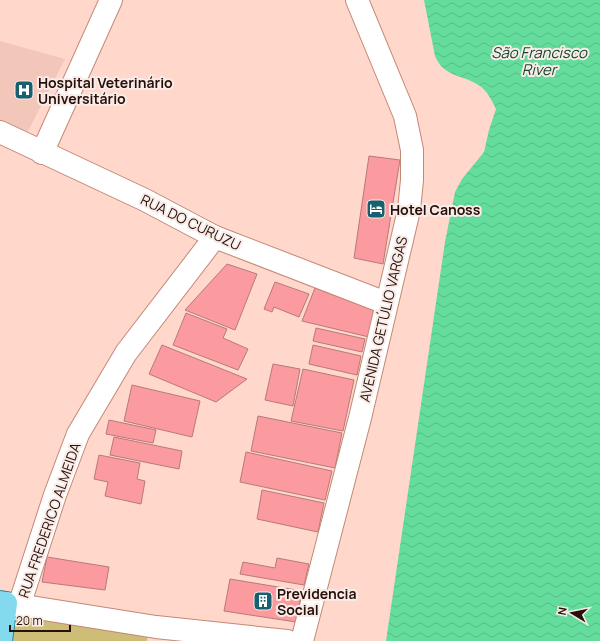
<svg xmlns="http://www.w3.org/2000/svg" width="600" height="641" font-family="Manrope,sans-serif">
<defs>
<pattern id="water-waves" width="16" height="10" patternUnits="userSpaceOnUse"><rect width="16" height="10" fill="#64dd9c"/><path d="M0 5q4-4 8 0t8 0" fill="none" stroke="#57bd85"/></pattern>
</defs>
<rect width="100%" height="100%" fill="#ffd7cb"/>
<path fill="#f2c7b9" d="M0,41L65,59L26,135L0,122Z"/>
<path fill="#cdbd77" d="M9,609L149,630L147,641H5Z"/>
<path fill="url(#water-waves)" d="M424,0H600V641H386L445,242L455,192L462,179L484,152L489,130L496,109C492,101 488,92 480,86C463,74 444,78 435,56Z"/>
<g fill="#fb9b9f" stroke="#b8797b">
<path d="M369,156L400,160L383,264L354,258Z"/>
<path d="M227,264L257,274L235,330L185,310Z"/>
<path d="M275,282L309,294L299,317L274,307L272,312L264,309Z"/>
<path d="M315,288L374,310L369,337L302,321Z"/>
<path d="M186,313L227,329L223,338L248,349L238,370L173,345Z"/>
<path d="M316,328L365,339L362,352L313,341Z"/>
<path d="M162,345L247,379L216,402L149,374Z"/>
<path d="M313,345L361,356L357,375L309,364Z"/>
<path d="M273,364L300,369L293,406L265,400Z"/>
<path d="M303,369L354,380L343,431L291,421Z"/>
<path d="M132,385L200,401L192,437L124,421Z"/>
<path d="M258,416L342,433L335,468L251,451Z"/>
<path d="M109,420L156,430L153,443L106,434Z"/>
<path d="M114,437L182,451L179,469L110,455Z"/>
<path d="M246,452L332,471L325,500L240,482Z"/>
<path d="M99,455L140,463L137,479L145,481L141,504L105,496L108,482L94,479Z"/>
<path d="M262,490L324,503L318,532L257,519Z"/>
<path d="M47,557L109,567L105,590L42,582Z"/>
<path d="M277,558L309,564L304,585L240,574L243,562L275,568Z"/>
<path d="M230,579L302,591L296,622L224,611Z"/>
</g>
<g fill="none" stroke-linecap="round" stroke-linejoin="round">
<g stroke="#c48876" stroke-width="24">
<g id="minor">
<path d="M0,132L145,200L215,237L386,303"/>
<path d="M42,153L111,0"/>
<path d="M6,603L156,627L287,641"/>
<path d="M19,606L55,495L78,434L126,353L215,237"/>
<path d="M302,641L360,418L409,210L412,180V150L405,116L357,0"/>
</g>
</g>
<g stroke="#2c8295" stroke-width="24">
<path id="major" d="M0,602L6,603L1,641"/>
</g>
<use href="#minor" stroke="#fff" stroke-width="22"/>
<use href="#major" stroke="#83d9ed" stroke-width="22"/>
</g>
<defs>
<g id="hospital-square" transform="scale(1)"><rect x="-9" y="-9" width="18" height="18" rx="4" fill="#185f70" stroke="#f9ebe7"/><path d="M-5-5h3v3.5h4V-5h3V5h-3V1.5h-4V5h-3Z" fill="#fff"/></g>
<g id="hotel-square" transform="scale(1)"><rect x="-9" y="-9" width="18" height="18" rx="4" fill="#185f70" stroke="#f9ebe7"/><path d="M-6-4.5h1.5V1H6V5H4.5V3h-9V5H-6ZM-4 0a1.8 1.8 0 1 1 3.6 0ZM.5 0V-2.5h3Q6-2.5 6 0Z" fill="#fff"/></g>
<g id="building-square" transform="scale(1)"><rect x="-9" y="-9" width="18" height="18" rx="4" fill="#185f70" stroke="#f9ebe7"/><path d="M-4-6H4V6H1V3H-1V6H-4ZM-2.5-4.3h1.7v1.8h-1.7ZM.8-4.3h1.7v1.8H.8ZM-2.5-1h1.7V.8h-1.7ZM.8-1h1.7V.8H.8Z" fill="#fff"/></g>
</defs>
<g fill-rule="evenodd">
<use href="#hospital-square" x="24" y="90"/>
<use href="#hotel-square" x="376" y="209"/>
<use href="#building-square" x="263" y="601"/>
</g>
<g text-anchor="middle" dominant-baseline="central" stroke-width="4" stroke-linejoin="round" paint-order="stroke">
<g font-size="14" font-weight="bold" fill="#261009" stroke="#f9ebe7" text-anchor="start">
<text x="38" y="82">Hospital Veterinário<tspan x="38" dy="16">Universitário</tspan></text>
<text x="390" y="209">Hotel Canoss</text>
<text x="277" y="593">Previdencia<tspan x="277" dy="16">Social</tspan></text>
</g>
<g font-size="14" fill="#261009" stroke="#f9ebe7">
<text transform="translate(191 222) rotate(26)">RUA DO CURUZU</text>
<text transform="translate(383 319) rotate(-77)">AVENIDA GETÚLIO VARGAS</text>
<text transform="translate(49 520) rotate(-71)">RUA FREDERICO ALMEIDA</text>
</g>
<g font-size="15" font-style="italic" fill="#15472e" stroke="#f9ebe7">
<text x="539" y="52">São Francisco<tspan x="539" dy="17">River</tspan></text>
</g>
</g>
<g transform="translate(572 613) rotate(280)" stroke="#f9ebe7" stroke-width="3" paint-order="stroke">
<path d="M0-3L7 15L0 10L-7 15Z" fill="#261009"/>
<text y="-6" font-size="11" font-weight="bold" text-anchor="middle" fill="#261009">N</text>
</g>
<path d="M10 625v6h60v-6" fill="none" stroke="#261009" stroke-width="2"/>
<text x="16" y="625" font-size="12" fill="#261009" stroke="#f9ebe7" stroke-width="3" paint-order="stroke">20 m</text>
</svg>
